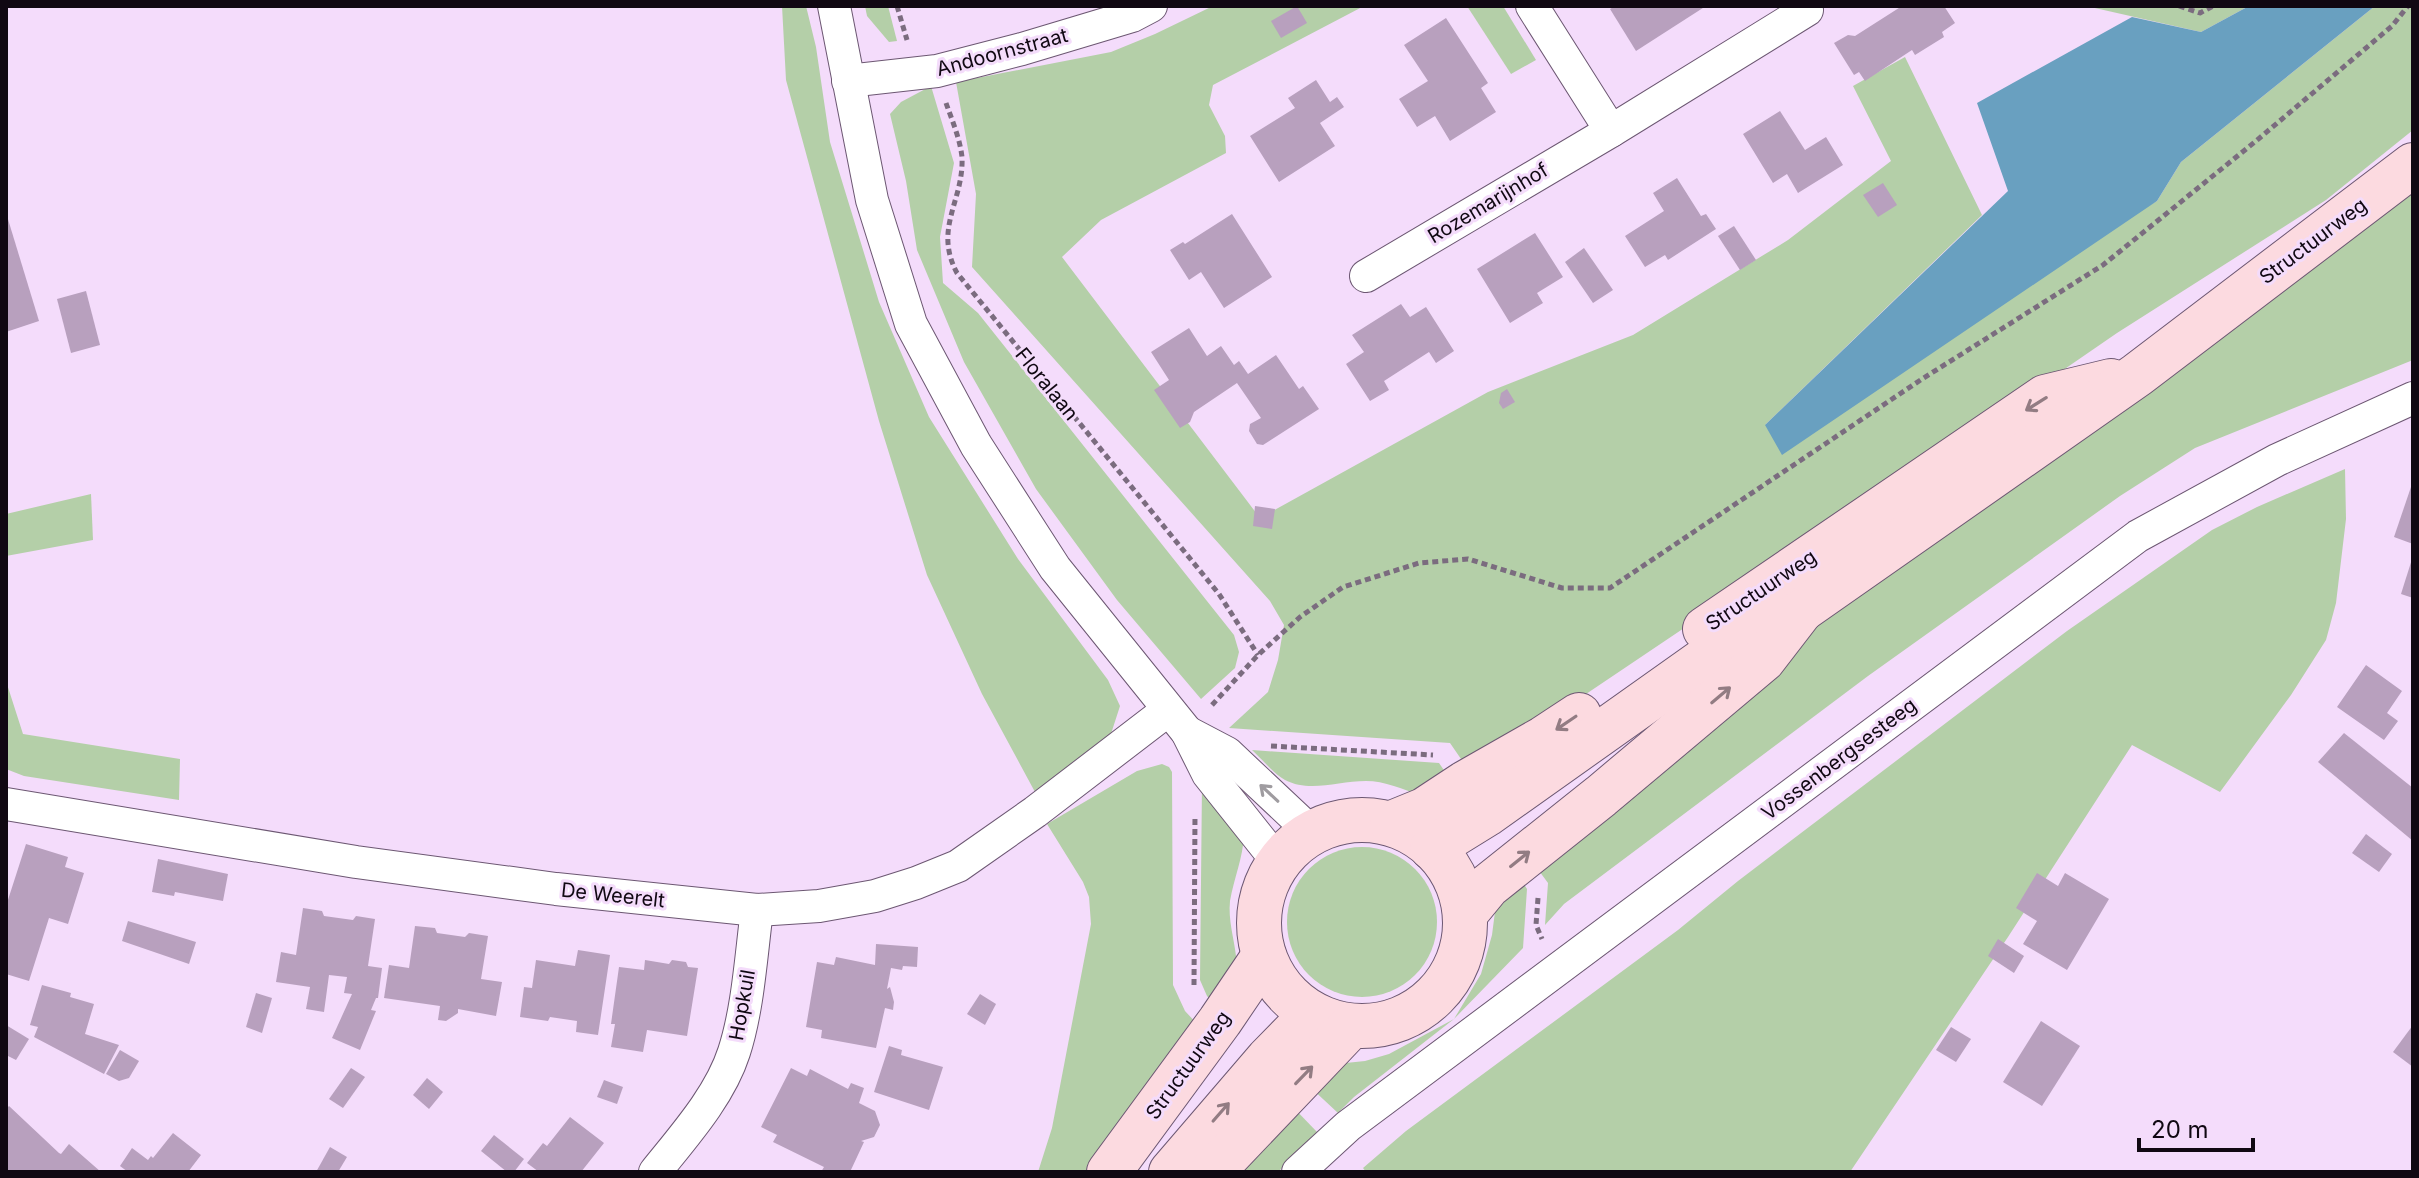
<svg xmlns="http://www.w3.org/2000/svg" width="2419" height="1178" font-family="Inter,sans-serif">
<rect width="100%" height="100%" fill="#f4dcfb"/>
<g fill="#b4cfa8">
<path d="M782,6H806L816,47L830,142L879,302L929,417L1018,559L1108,680L1120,706L1109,740L1035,792L982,694L927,575L879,421L786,80Z"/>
<path d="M865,6H888L897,41L889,42L867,16Z"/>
<path d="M1213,6H1364L1213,85L1209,105L1225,136L1226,153L1101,220L1062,257L1260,518L1488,392L1633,335L1788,240L1891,161L1853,86L1905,57L1982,215L1765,425L2157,201L2181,162L2375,6H2413V130L2326,200L2117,333L1864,507L1470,772L1450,743L1229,728L1268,692L1278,660L1284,625L1270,601L972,267L976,194L956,82L1111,52L1155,34Z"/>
<path d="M1467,6H1503L1536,60L1511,74Z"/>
<path d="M2086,6H2249L2201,32Z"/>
<path d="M931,86L954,163L940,237L943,283L978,313L1234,635L1239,652L1235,668L1201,699L1117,600L1036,489L964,362L917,250L906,181L890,114L901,102Z"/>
<path d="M2413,188V360L2195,448L2120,496L1868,676L1564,904L1545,925L1548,883L1534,864L1807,632Z"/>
<path d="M2345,469L2346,519L2336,603L2326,640L2291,695L2220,792L2132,745L2008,937L1850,1172H1366L1363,1168L1406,1131L1678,930L1738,881L2067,631L2212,530L2257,507Z"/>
<path d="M91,494L93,540L6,556V514Z"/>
<path d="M6,681L23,734L180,759L179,800L24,776L6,769Z"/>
<path d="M1252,750L1439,763L1450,779L1421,796C1404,789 1384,781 1366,781C1338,781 1310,793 1285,780C1273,773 1262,759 1252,750Z"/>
<path d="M1162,764L1169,767L1172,772L1173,985L1185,1011L1200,1027L1094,1172H1038L1052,1128L1091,924L1089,897L1083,882L1047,824L1137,771Z"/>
<path d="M1202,783L1244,835C1243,858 1234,878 1230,901C1228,920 1234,938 1236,956C1237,975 1226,992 1219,1009L1207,996L1200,980Z"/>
<circle cx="1362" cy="922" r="75"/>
<path d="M1519,876L1527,889L1523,948L1454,1019L1354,1097L1338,1113L1309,1086L1336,1064L1365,1061L1389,1054L1454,1019L1481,974L1492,935L1496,904Z"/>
<path d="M1290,1104L1318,1133L1278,1172H1225Z"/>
</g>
<path fill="#69a0c0" d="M2249,6H2375L2181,162L2157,201L1782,455L1765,425L2008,191L1977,103L2132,17L2201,32Z"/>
<g fill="#b8a0be">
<path d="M1297,6L1307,23L1281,38L1271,21Z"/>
<path d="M1615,6H1706L1636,51L1610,9Z"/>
<path d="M1902,6H1944L1955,23L1942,32L1944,37L1915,55L1912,50L1865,81L1859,72L1854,75L1834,43L1848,35L1855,36Z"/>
<path d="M1446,18L1488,83L1481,88L1496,112L1450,141L1435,116L1417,127L1399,99L1428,81L1404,45Z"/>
<path d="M1316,80L1330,102L1337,97L1344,107L1320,123L1335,146L1279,182L1250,136L1295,108L1288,98Z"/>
<path d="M1780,111L1805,150L1826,137L1843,165L1798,193L1787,174L1773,183L1743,134Z"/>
<path d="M1677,178L1701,216L1706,214L1716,229L1668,260L1665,255L1645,267L1625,236L1664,211L1653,193Z"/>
<path d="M1883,183L1897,205L1878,217L1863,195Z"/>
<path d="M1232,214L1272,277L1224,308L1201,272L1189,280L1170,250L1183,242L1185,244Z"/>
<path d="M7,216L39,321L6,332V217Z"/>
<path d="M1734,226L1756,260L1740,270L1718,236Z"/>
<path d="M1535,233L1563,277L1537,293L1543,303L1510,323L1477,269Z"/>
<path d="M1584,248L1613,290L1593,303L1565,262Z"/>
<path d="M86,291L100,345L71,353L57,299Z"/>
<path d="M1401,304L1410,317L1426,307L1454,351L1436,363L1429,352L1384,381L1389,390L1370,401L1346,364L1364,352L1352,335Z"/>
<path d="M1189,328L1207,356L1221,346L1234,365L1239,361L1248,374L1276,355L1299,389L1303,386L1319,409L1263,445L1257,444L1249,431L1250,424L1261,418L1237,383L1194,412L1190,422L1180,428L1154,390L1169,380L1151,352Z"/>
<path d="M1507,389L1515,402L1503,409L1499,403L1501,393Z"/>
<path d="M2412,484H2413V544L2394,537Z"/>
<path d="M1255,506L1275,509L1272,529L1253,526Z"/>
<path d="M2412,559H2413V598L2401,594Z"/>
<path d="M2366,665L2402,691L2387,713L2398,721L2384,740L2337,707Z"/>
<path d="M2344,733L2413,788V841L2318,762Z"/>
<path d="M2366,834L2392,854L2379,872L2352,853Z"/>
<path d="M26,844L68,857L65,867L84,873L68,924L49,918L29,981L6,974V906Z"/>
<path d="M158,859L228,874L223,901L175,892L174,896L152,892Z"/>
<path d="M2037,873L2058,886L2065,873L2109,899L2067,970L2023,944L2037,921L2016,908Z"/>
<path d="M303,908L322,911L324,916L353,920L356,916L375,919L368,966L382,968L378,998H376L371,1010L376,1011L360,1050L332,1038L352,994L344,993L347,977L329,975L324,1012L306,1009L310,987L276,982L281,952L296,955Z"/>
<path d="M128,921L196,942L189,964L122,941Z"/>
<path d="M415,926L435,928L437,933L465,937L469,933L488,936L481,979L502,982L496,1016L458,1009V1013L446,1021L438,1020L440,1006L384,998L389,965L409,968Z"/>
<path d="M1998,939L2024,956L2014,973L1988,956Z"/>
<path d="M876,944L918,947L917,967L903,966L902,970L891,968L887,989L890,987L894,1002L893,1010L885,1008L876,1048L821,1038L822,1030L806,1027L817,962L834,965L836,957L875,965Z"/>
<path d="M578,950L610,955L598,1035L576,1032L577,1021L550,1017L548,1021L520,1017L524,987L532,988L536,960L575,966Z"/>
<path d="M645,960L669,964L672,960L686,962L688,967L698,968L687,1036L647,1030L643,1052L611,1047L615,1024H611L619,967L644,970Z"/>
<path d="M42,985L71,993L70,997L94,1004L85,1034L119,1045L104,1074L34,1037L38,1027L30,1025Z"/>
<path d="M256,993L272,998L262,1033L246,1027Z"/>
<path d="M980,994L996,1004L985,1025L967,1014Z"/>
<path d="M2041,1021L2080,1046L2042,1106L2003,1082Z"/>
<path d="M6,1025L29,1039L16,1060L6,1055Z"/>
<path d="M2413,1025V1067L2393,1052Z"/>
<path d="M1951,1027L1971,1039L1956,1062L1936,1050Z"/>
<path d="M889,1046L902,1050L901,1055L943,1067L929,1110L874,1092Z"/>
<path d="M120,1050L139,1061L129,1078L119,1081L106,1074Z"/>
<path d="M351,1068L365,1077L343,1108L329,1099Z"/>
<path d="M791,1068L807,1076L810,1069L848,1089L851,1083L864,1088L859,1103L875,1111L880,1125L874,1137L861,1141L864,1142L850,1172H821L824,1167L773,1142L777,1135L761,1127Z"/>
<path d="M427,1078L443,1092L429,1109L413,1095Z"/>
<path d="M604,1080L623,1087L617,1104L597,1097Z"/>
<path d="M9,1106L59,1153L61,1154L69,1144L101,1172H6V1109Z"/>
<path d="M570,1117L604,1143L581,1172H539L527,1163L543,1143L547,1146Z"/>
<path d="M173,1133L201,1155L188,1172H128L120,1166L132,1148L148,1160L151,1156L153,1158Z"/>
<path d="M494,1135L524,1159L514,1172H507L481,1151Z"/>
<path d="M330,1147L347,1157L338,1172H316Z"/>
</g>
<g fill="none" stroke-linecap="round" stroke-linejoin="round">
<g stroke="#6c5772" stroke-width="34">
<g id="minor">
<path d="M834,6L872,200L911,324L976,445L1055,568L1187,732L1208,774L1278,862"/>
<path d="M1532,6L1611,131"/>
<path d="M848,81L937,71L1022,49L1132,16L1151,6"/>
<path d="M1366,276L1611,131L1807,10"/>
<path d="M1187,732L1227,753L1311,832"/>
<path d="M6,804L356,862L556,889L757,910L819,906L875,896L916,883L958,866L1035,812L1168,710"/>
<path d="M655,1172C683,1137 720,1096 734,1052C748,1009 751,956 757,910"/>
<path d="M1298,1172L1348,1126L2138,536L2277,460L2413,398"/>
</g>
</g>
<g stroke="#6c5772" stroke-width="46">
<g id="secondary">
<path d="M1705,629L2045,397L2111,381"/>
<circle cx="1362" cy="923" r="103"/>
<path d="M1392,823L1424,810L1465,783L1544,738L1579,715"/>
<path d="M1432,848L1487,814L1742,633L1803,609L2137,375L2413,165"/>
<path d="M1465,914L1488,886L1601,796L1763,660L1800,612"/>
<path d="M1109,1172L1220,1021L1264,956"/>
<path d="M1171,1172L1268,1059L1312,1014"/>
<path d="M1212,1172L1351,1026"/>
</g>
</g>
<g stroke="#7b6c7f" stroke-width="5" stroke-dasharray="6 4" stroke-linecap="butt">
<path d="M897,6L907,40"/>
<path d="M2179,6L2200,13L2213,6"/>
<path d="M946,103C952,120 960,139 962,157C964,201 933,228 957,273L1219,594L1258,655"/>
<path d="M1212,705L1258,655L1300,617L1343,587L1419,563L1468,559L1562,588H1610L1922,379L2103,265L2256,141L2392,26L2408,6"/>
<path d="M1271,746L1433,755"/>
<path d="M1538,898L1536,925L1542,939"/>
<path d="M1194,985L1195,815"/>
</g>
<use href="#minor" stroke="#fff" stroke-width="32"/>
<use href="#secondary" stroke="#fcdae0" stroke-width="44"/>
</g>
<defs><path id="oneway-shaft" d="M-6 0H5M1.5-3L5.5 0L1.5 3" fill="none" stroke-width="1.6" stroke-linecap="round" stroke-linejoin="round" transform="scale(2)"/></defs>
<g stroke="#927c83">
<use href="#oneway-shaft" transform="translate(2036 404) rotate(148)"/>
<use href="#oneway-shaft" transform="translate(1721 695) rotate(-40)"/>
<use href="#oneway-shaft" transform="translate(1566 723) rotate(146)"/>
<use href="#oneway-shaft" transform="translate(1520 859) rotate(-39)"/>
<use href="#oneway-shaft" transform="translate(1304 1075) rotate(-46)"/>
<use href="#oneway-shaft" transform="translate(1221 1112) rotate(-49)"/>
</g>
<use stroke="#9f9ca0" href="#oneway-shaft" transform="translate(1269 793) rotate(-137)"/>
<g text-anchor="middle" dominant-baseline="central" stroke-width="6" stroke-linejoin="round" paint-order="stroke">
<g font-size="20" fill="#100812" stroke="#f4dcfb">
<text transform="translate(1002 52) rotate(-15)">Andoornstraat</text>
<text transform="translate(1488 203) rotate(-31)">Rozemarijnhof</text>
<text transform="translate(2313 241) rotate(-37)">Structuurweg</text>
<text transform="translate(1047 384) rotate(51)">Floralaan</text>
<text transform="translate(1761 590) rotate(-34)">Structuurweg</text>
<text transform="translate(1839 759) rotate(-37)">Vossenbergsesteeg</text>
<text transform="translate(613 895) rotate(6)">De Weerelt</text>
<text transform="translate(742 1005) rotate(-80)">Hopkuil</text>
<text transform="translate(1188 1065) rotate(-54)">Structuurweg</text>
</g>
</g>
<rect width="2419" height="1178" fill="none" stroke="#100812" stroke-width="16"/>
<path d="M2139 1138v12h114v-12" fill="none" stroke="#100812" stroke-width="4"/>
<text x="2151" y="1138" font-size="24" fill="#100812" stroke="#f4dcfb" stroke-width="6" paint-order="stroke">20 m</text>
</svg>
